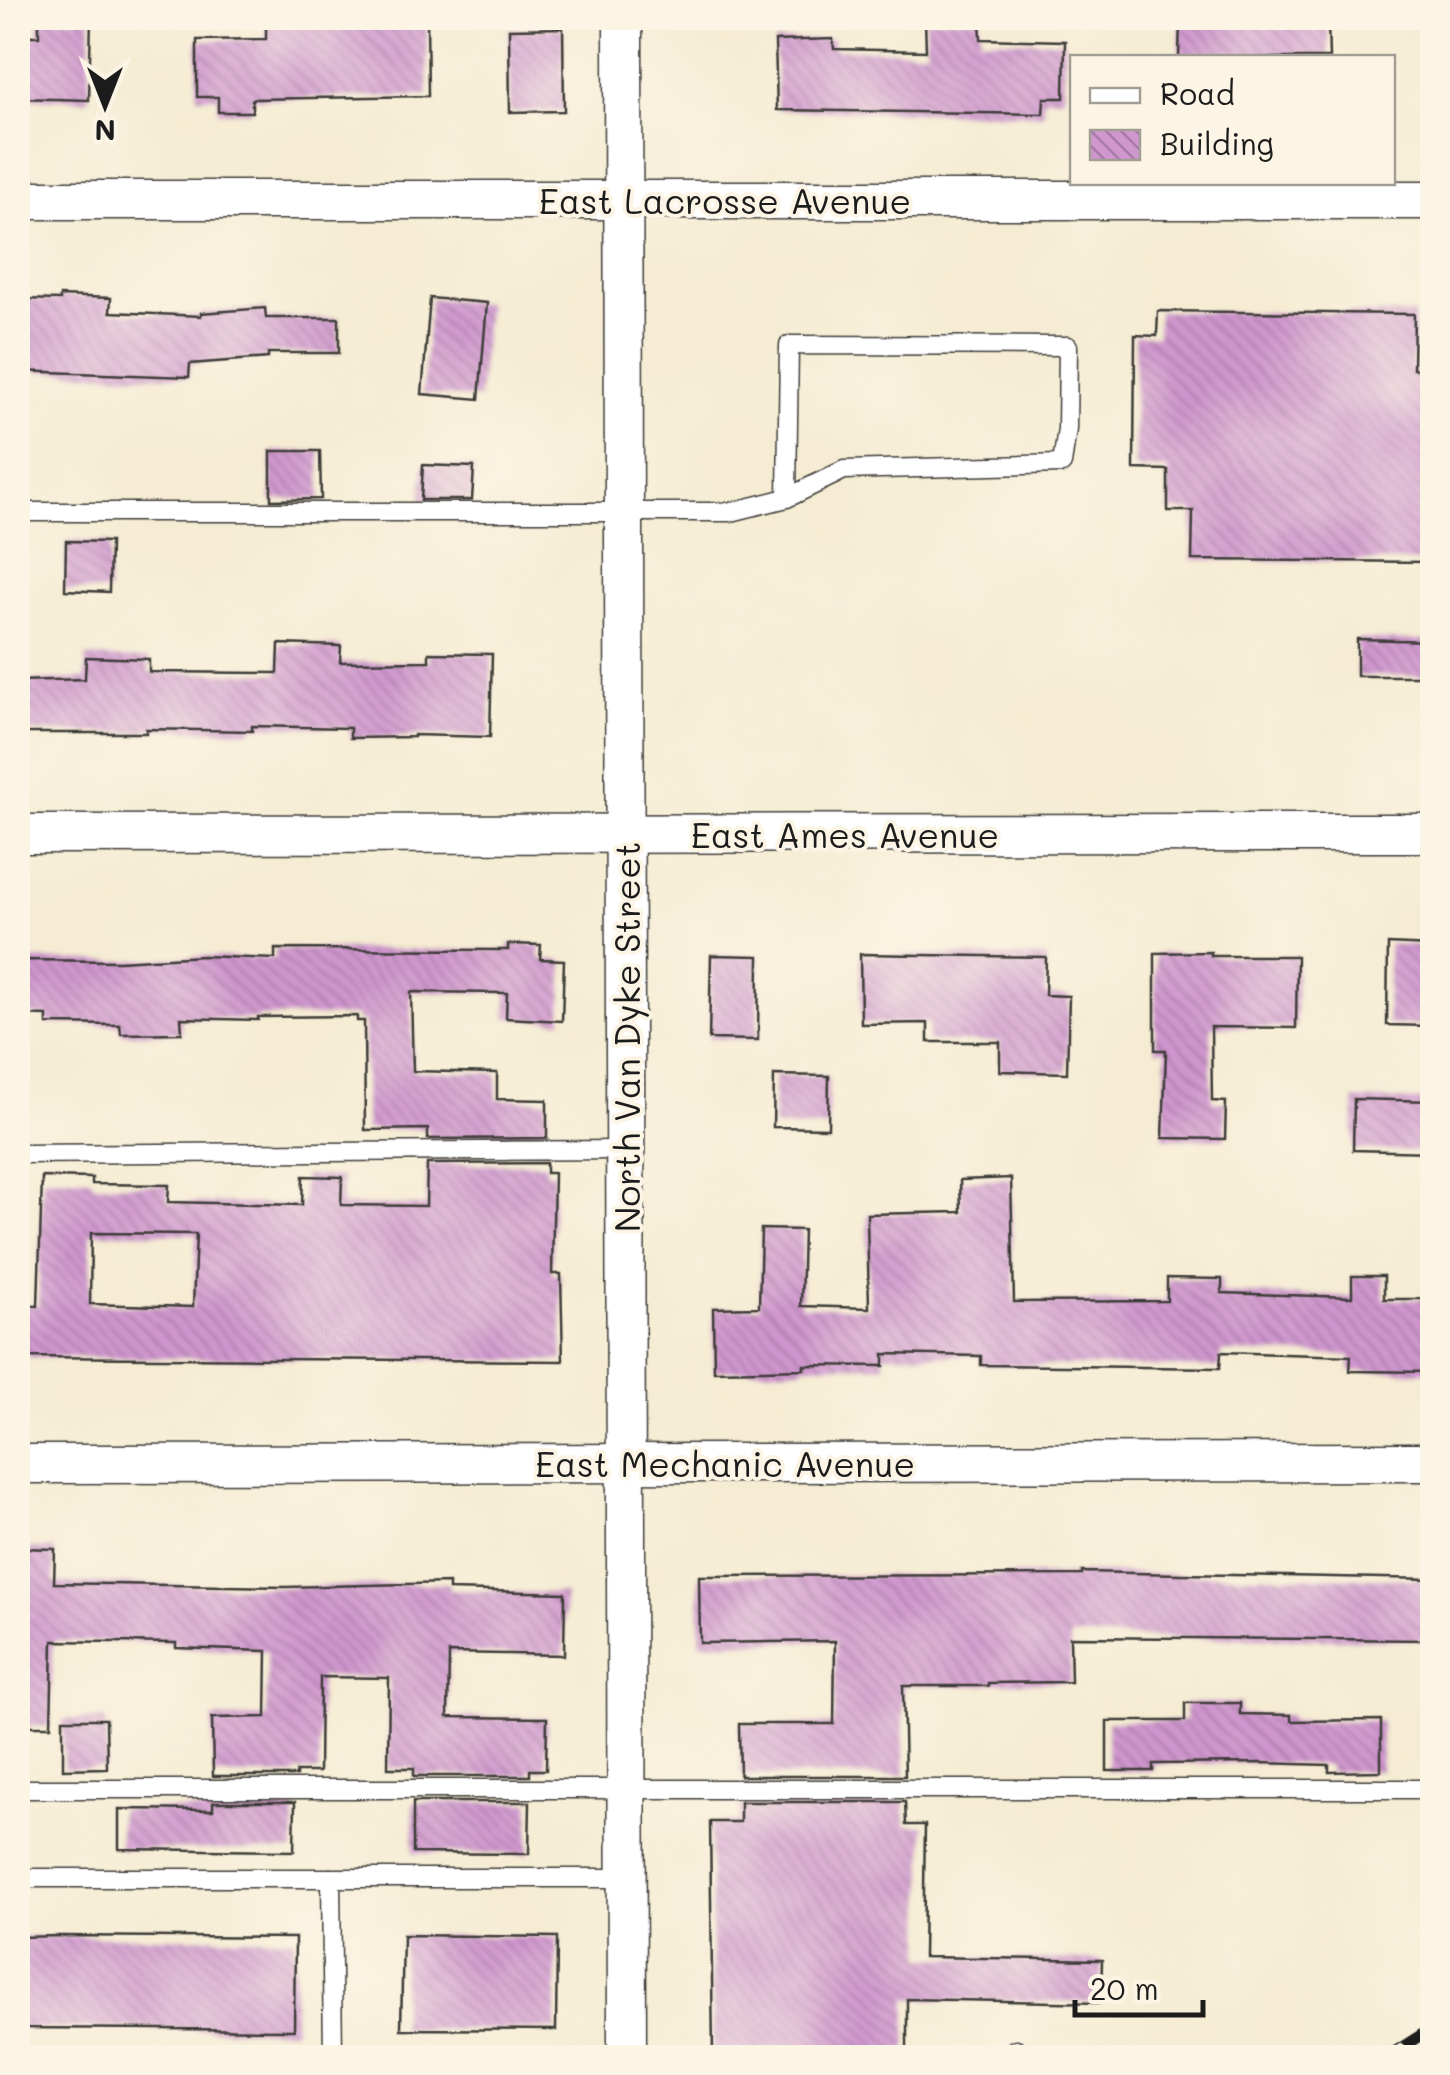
<svg xmlns="http://www.w3.org/2000/svg" width="1450" height="2075" font-family="Mali,sans-serif">
<defs>
<pattern id="building-back-hatch" width="6" height="6" patternUnits="userSpaceOnUse" patternTransform="scale(2.5)"><rect width="6" height="6" fill="#d097cf"/><path d="M-1 5l2 2M0 0l6 6M5-1l2 2" fill="none" stroke="#a87aa7"/></pattern>
</defs>
<rect width="100%" height="100%" fill="#fcf5e5"/>
<filter id="ink" filterUnits="userSpaceOnUse"><feTurbulence type="fractalNoise" baseFrequency=".01" numOctaves="2"/><feDisplacementMap in="SourceGraphic" scale="20" xChannelSelector="R" yChannelSelector="G"/><feConvolveMatrix kernelMatrix="1 2 1 2 8 2 1 2 1" color-interpolation-filters="sRGB"/></filter>
<filter id="wash" filterUnits="userSpaceOnUse"><feTurbulence type="fractalNoise" baseFrequency=".0048" numOctaves="4" result="noise"/><feDisplacementMap in="SourceGraphic" scale="40" xChannelSelector="R" yChannelSelector="G"/><feGaussianBlur stdDeviation="2.25" result="paint"/><feColorMatrix in="noise" values="0 0 0 0 0 0 0 0 0 0 0 0 0 0 0 0 0 1.4 0 .05"/><feComposite in="paint" operator="in"/></filter>
<g filter="url(#wash)">
<rect width="100%" height="100%" fill="#f5ecd3"/>
<g id="blocks">
<g fill="url(#building-back-hatch)" fill-rule="evenodd">
<path d="M39,18H91L89,100L18,98V36H39Z"/>
<path d="M266,18H427L428,96L252,99V112H218V97H197V40L266,39Z"/>
<path d="M980,18L981,39L1065,41L1064,98H1044L1043,114L777,110L775,41L833,39L834,49L926,51L925,19Z"/>
<path d="M1180,18H1236V22L1328,20L1329,58H1179Z"/>
<path d="M563,28L564,111L510,112L509,29Z"/>
<path d="M60,296L111,298L110,312L201,316V313L265,308L266,318H339V353H268V358L190,364L189,377L18,371V299L60,300Z"/>
<path d="M430,298L487,303L479,399L422,394Z"/>
<path d="M1158,311L1414,314L1413,369H1432V562L1192,560L1193,511H1168V470L1134,469L1135,335L1157,336Z"/>
<path d="M271,451H320L321,499L271,500Z"/>
<path d="M423,465L474,467L472,500H421Z"/>
<path d="M66,541L110,542L109,592L65,590Z"/>
<path d="M1357,639L1432,641V676H1357Z"/>
<path d="M279,644L341,646L340,662L429,661V653L492,654L490,737L414,735V737L350,738V728L252,726V731L146,729V733H18V681L85,679L86,657L149,659V672L278,673Z"/>
<path d="M508,944L541,945L540,959L564,960L562,1021L506,1018L507,993L411,992L413,1071L497,1073V1099L547,1100V1138L428,1139V1129L365,1130L364,1021H357V1016L258,1017V1020L181,1018L182,1033L121,1034L120,1025L47,1024V1016L18,1015V960L119,961L203,956L275,959V949L508,950Z"/>
<path d="M1388,944L1432,946V1026L1387,1025Z"/>
<path d="M1211,952V956H1297L1296,1028L1211,1027L1212,1101L1226,1102L1225,1139L1163,1138L1166,1050H1155V953Z"/>
<path d="M860,954L1046,957L1045,995L1069,996L1067,1073L1000,1071V1042H928V1023L861,1024Z"/>
<path d="M711,955L759,956L758,1040L709,1039Z"/>
<path d="M774,1075L829,1076L828,1128L773,1127Z"/>
<path d="M1354,1099L1432,1101V1152L1353,1150Z"/>
<path d="M546,1163V1173H554L552,1274H561L563,1361L18,1357V1305L38,1306L42,1177L92,1178V1184L169,1185L168,1202L302,1205L303,1176L342,1177L341,1205L426,1206L427,1164ZM91,1233L196,1234L193,1307L90,1304Z"/>
<path d="M1011,1178L1014,1302L1167,1301V1278L1222,1279V1293L1352,1297V1276H1384V1299H1432V1372L1350,1371L1351,1356L1221,1352L1220,1368L981,1365V1356L884,1354V1366L804,1365V1369L714,1371L713,1308L759,1307L761,1229L803,1230L801,1306L869,1308L867,1214L961,1212L960,1180Z"/>
<path d="M18,1548L55,1549L54,1583L285,1587L449,1583V1590L565,1593L564,1655L449,1653L448,1717L547,1718L546,1770H530V1776H414V1768H388L389,1678L320,1677L319,1772H296V1776H213L212,1718L266,1717L267,1651L176,1648V1643L53,1641L51,1726H18Z"/>
<path d="M1082,1572L1432,1579V1640L1070,1637L1071,1682L988,1683V1686H903L905,1776H740L739,1724H834L835,1641L700,1643L699,1576L1082,1575Z"/>
<path d="M1185,1703H1240V1714L1291,1715V1721L1381,1720V1771L1329,1772V1765L1260,1763L1153,1764V1771H1107V1721H1185Z"/>
<path d="M63,1719H106L107,1768L63,1769Z"/>
<path d="M213,1802H295L294,1851L119,1849V1809L213,1810Z"/>
<path d="M413,1802H530L529,1854L413,1853Z"/>
<path d="M740,1802H905L906,1825H925L923,1957L1102,1960L1101,2003L907,1999V2053L713,2055L710,1822H740Z"/>
<path d="M403,1935L557,1937L556,2030L401,2029Z"/>
<path d="M59,1936L295,1938L294,2030L18,2028V1937Z"/>
</g>
</g>
</g>
<g filter="url(#ink)">
<use href="#blocks" fill-opacity="0" stroke="#3d3b37" stroke-width="2.5"/>
<g fill="none" stroke-linecap="round" stroke-linejoin="round">
<g stroke="#3d3b37" stroke-width="21">
<g id="lane">
<path d="M18,512H731L787,498L844,470L1062,464L1067,429L1068,346L789,345L787,498"/>
<path d="M18,1154L626,1150"/>
<path d="M24,1789H1432"/>
<path d="M18,1878H627"/>
<path d="M331,1878L333,2058"/>
<path d="M1004,2058L1016,2049"/>
</g>
</g>
<g stroke="#3d3b37" stroke-width="41">
<g id="street">
<path d="M623,18L627,2058"/>
<path d="M18,200H1432"/>
<path d="M18,834L1432,833"/>
<path d="M18,1464L1432,1462"/>
</g>
</g>
<use href="#lane" stroke="#fff" stroke-width="18"/>
<use href="#street" stroke="#fff" stroke-width="38"/>
<g stroke="#1c1c1c" stroke-width="11">
<path id="rail" d="M1385,2058L1432,2028"/>
</g>
<use href="#rail" stroke="#fcf5e5" stroke-width="8" stroke-dasharray="22" stroke-linecap="butt"/>
</g>
</g>
<g text-anchor="middle" dominant-baseline="central" stroke-width="8" stroke-linejoin="round" paint-order="stroke">
<g font-size="35" fill="#1c1c1c" stroke="#fcf5e5">
<text x="725" y="200">East Lacrosse Avenue</text>
<text x="845" y="834">East Ames Avenue</text>
<text transform="translate(626 1037) rotate(-90)">North Van Dyke Street</text>
<text x="725" y="1463">East Mechanic Avenue</text>
</g>
</g>
<rect width="1450" height="2075" fill="none" stroke="#fcf5e5" stroke-width="60"/>
<rect x="1070" y="55" width="325" height="130" fill="#fcf5e5" stroke="#a29e95" stroke-width="2.5"/>
<rect x="1090" y="88" width="50" height="15" fill="#ffffff" stroke="#a29e95" stroke-width="2.5"/>
<text x="1160" y="105" font-size="30" fill="#1c1c1c">Road</text>
<rect x="1090" y="130" width="50" height="30" fill="url(#building-back-hatch)" stroke="#a29e95" stroke-width="2.5"/>
<text x="1160" y="155" font-size="30" fill="#1c1c1c">Building</text>
<g transform="translate(105 105) rotate(180)" stroke="#fcf5e5" stroke-width="8" paint-order="stroke">
<path d="M0-8L18 38L0 25L-18 38Z" fill="#1c1c1c"/>
<text y="-15" font-size="28" font-weight="bold" text-anchor="middle" fill="#1c1c1c">N</text>
</g>
<path d="M1075 2000v15h128v-15" fill="none" stroke="#1c1c1c" stroke-width="5"/>
<text x="1090" y="2000" font-size="30" fill="#1c1c1c" stroke="#fcf5e5" stroke-width="8" paint-order="stroke">20 m</text>
</svg>
